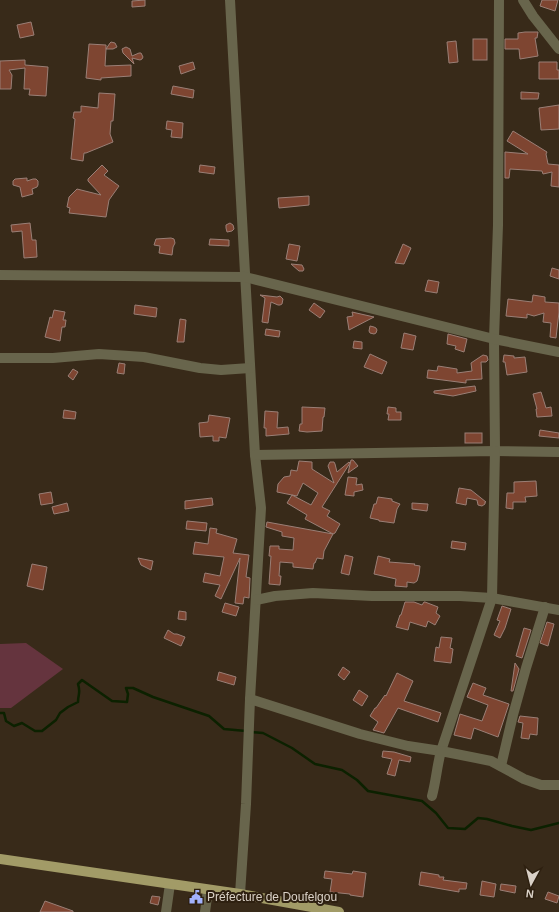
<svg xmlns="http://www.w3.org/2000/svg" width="559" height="912" font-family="Helvetica,sans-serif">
<rect width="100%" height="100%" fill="#382a19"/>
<path fill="#65343e" d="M26,643L63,669L11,708H0V644Z"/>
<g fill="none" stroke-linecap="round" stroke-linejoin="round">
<g stroke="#0c2100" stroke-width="2.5">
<path d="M0,713H4L6,721L14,726L22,723L35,731H42L56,720L60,713L68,707L78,702C78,694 81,693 78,684L82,680L112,701L127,702L128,694L126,688H133L153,697L209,716L224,729L246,731"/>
<path d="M251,732L263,733L292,748L315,764L342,770L357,780L368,791L422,801L436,813L448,828L465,829L478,818L487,819L512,826L531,830L559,823"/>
</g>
</g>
<g fill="#7e4531" stroke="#9a7f76" fill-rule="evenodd">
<path d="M145,0V6L132,7V1Z"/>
<path d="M542,0H558L555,11L540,6Z"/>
<path d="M31,22L34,35L20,38L17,25Z"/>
<path d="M525,32H538L537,38H535L538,56L520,59L519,49H505V39H518V33Z"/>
<rect x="473" y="39" width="14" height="21"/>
<path d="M456,41L458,62L449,63L447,42Z"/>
<path d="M111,42L115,43L117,47L113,49H106L105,66L131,65V76L101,78V80L86,78L89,44L106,45V49L110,43Z"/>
<path d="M126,47L130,49L132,56L139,53H141L143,57L142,59L140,60L132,58L134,64L123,53L122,49Z"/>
<path d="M25,60V65L48,67L46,96L29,95L30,89H24L25,68L9,70L12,75L11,89H0V61Z"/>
<path d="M193,62L195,69L181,74L179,66Z"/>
<path d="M539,62H557V70H559V79H539Z"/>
<path d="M173,86L194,90L193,98L171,94Z"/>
<path d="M521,92L539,93L538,99H521Z"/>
<path d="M99,93L115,94L113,121H111L110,134L113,142L86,153H84L83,161L71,159L75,119L73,118L74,112H81V106L98,108Z"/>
<path d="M559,105V129L541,130L539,108Z"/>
<path d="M167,121L183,123L182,138L171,137L172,130L166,129Z"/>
<path d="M513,131L547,152L546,154L548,164L559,165V187L551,186L552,172L543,174L542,171L510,169L509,178H505V152L528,154L507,141Z"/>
<path d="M102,165L108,171L104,175L119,186L109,200L106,217L69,213L70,208L67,207L69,197L77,189L101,195L88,181V179Z"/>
<path d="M200,165L215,167L214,174L199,172Z"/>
<path d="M27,178V181L33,179H36L38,181V185L37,187L32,189L33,194L22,197L20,187L13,185V181L15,179Z"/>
<path d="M309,196V205L279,208L278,198Z"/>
<path d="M30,223L32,240H36L37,257L24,258L22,231L12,232L11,225Z"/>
<path d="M230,223L233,225L234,229L232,231L227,232L226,228V225Z"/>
<path d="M171,238L174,239L175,243L173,247L172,255L159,253L160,246L154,245L156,239Z"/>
<path d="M210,239L229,240V246L209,245Z"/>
<path d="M289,244L300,246L297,261L286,259Z"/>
<path d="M403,244L411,248L404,264L395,263Z"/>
<path d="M291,264L302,265L304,269L303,271H299Z"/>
<path d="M552,268L559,270V279L550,276Z"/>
<path d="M428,280L439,282L437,293L425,291Z"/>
<path d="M260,295L277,297L280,296L283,299L282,304L280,305H278L271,302L268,323L262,322L265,298Z"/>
<path d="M533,295L545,297V302L559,303V312L556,338L550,337L551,323L543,322L544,313L534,316L527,314V318L506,316L508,299L532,302Z"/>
<path d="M314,303L325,311L320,318L309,310Z"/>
<path d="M135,305L157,308L156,317L134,314Z"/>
<path d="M54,310L65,312L63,320H66L65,327H62L60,341L45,337L50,317L52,318Z"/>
<path d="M352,312L374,317L349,330L347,317L353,316Z"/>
<path d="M180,319L186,320L184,342H177Z"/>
<path d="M370,326L374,327L376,328L377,330L376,333L374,334L370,333L369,331Z"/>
<path d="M266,329L280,331L279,337L265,335Z"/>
<path d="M404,333L416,336L413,350L401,348Z"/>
<path d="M448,334L467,339L464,352L455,349L456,346L447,344Z"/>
<path d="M354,341L362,342V349L353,348Z"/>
<path d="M370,354L387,362L382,374L364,367Z"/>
<path d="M483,355L487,356L488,360L486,362H481L482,379L466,380V383L427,378L428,370L437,371L438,366L457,369V373L472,371L471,363Z"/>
<path d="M504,355L514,356V358L525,357L527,372L507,375L505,362H503Z"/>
<path d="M119,363L125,364L124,374L117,373Z"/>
<path d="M73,369L78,372L73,380L68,376Z"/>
<path d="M475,386L476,391L453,396L434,393V391Z"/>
<path d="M541,392L546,408L551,407L552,416L537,417L536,409H537L533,394Z"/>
<path d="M302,407L325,408L324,417H323L322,431L307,432L299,431L300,424H302Z"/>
<path d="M388,407L396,408V412H401V420H388L389,414H387Z"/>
<path d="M64,410L76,412L75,419L63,418Z"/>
<path d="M265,411L278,412L277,428L288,427L289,434L266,436V428H264Z"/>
<path d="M209,415L230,418L226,438L219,437V441H213V436L200,437L199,423L208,422Z"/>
<path d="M540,430L559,433V438L539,436Z"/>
<rect x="465" y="433" width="17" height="10"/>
<path d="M351,460H353L358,466L348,473Z"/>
<path d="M299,461L312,462V469L334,483L328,466L330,462H334L335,464L337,472L349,462L350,463L322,507L330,511L327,516L340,524L335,533L333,534L305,519L307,515L287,503L292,495L277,492L278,484L284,477L290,476L291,470L297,471ZM303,483L318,493L311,505L292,495L297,496Z"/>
<path d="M348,477L357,478L356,485L362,484L363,490L354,492V496L345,495Z"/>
<path d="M536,481L537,496L525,497L526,502H513V509L506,508L507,493H514V482Z"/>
<path d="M459,488L471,490L486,502H485V504L482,506L478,505L477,500L467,498L466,505L456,503Z"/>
<path d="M51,492L53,503L41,505L39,494Z"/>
<path d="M378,497L392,499V501L400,504L397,509L394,523L379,521V520L370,518L374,504H376Z"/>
<path d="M212,498L213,505L185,509V501Z"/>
<path d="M67,503L69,511L54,514L52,507Z"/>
<path d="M412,503L428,504L427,511L412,509Z"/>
<path d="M187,521L207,523L206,531L186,529Z"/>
<path d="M267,522L333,534L324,551L323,559L317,558L315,563H314L313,569L293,567V563L280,562L279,576H281L280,585L269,584L271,556H269L270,546H279V549L293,550L294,538L282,536V532L266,527Z"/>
<path d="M210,528L217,529L216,533L237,539L233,553L249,555L246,577L250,578L249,598L244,597L243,604L235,603L240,558L221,599L215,596L220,585L203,582L205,573L220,576L224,557L193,554L195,542L208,544Z"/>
<path d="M452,541L466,543L465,550L451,548Z"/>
<path d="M345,555L353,557L349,575L341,573Z"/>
<path d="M378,556L390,559L389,562L415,564L414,565L420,566L419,574L417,581L414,583L407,582V587L395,586L396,579L374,574Z"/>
<path d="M138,558L153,561L151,570L141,565Z"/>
<path d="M32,564L47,567L43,590L27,586Z"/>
<path d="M405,602H414L422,605L424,602H425L438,607L436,613L440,616L435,625L428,621L426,627L410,622L408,630L396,627L400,615H401Z"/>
<path d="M225,603L239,607L236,616L222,612Z"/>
<path d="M502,606L511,609L505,628L500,638L494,635L500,621L497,620Z"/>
<path d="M179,611L186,612V620L178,619Z"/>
<path d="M547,622L554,624L548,646L540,643Z"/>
<path d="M524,628L531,630L522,658L516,656Z"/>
<path d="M168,630L174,634H177L185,637L181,646L164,638Z"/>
<path d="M441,637L452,638L450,648L453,649L451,663L434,661L436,647L439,648Z"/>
<path d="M515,663L519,669L513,691H511Z"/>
<path d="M343,667L350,672L344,680L338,675Z"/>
<path d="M219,672L236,677L234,685L217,680Z"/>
<path d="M397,673L413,681L404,701L441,713L438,722L398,708L384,733L373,730L378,722L370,716L375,708H376L385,695L386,696Z"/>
<path d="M473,683L486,688L483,695L509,704L498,737L474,728L471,739L454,735L460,714L482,721L488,705L467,697Z"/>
<path d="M359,690L368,696L362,706L353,700Z"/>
<path d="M520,716L538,718L537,735L530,734L529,739L521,738L523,723L518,722Z"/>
<path d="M383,751L394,752L411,757L410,762L399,760L395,776L387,774L392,759L382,757Z"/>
<path d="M325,871L352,874L353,871L366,873L363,897L350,895V894L330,892L332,879L324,878Z"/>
<path d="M421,872L439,875V877H444L443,880L467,883L466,889H459V892L419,885Z"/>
<path d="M482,881L496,884L494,897L480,895Z"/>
<path d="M501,884L516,886L515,893L500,890Z"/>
<path d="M548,892L559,896L557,903L545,899Z"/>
<path d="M152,896L160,897L158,905L150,903Z"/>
<path d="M45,901L73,911V912H40Z"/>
</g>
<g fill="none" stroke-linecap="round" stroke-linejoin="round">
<g stroke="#68654c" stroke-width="10">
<path d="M230,0L255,455L261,508L250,699L246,804L240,894"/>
<path d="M499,0L498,225L494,339L495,451L559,452"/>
<path d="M523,0L533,16L559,49"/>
<path d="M0,275L245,277L494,339L559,352"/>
<path d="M0,358H53L99,354L144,357L200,368L221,370L250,368"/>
<path d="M256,600L275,596L313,593L372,596H460L492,598L559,610"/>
<path d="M250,699L360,734L408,746L441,751L492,598L495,451L255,455"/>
<path d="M501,766L513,715L526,668L545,607"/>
<path d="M432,796C436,781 437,766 441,751L491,761L524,779L541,785H559"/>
<path d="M166,912L170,884"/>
<path d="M205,912L208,890"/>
</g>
<path stroke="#a29b67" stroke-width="10" d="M0,859L240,894L339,912"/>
</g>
<defs>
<g id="civic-bare" transform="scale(1.08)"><path d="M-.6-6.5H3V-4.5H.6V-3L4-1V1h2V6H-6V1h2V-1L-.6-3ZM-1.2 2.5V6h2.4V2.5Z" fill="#a2b2fd" stroke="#2e2010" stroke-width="2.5" paint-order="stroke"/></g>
</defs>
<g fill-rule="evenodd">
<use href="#civic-bare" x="196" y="897"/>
</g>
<g text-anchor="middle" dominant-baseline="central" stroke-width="4" stroke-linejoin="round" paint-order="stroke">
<g font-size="12" fill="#dad1c7" stroke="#2e2010" text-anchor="start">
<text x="207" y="897">Préfecture de Doufelgou</text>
</g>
</g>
<g transform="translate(531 884) rotate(187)" stroke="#2e2010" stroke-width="3" paint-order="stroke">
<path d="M0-3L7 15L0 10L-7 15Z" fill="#dad1c7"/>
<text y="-6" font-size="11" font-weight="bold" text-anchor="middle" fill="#dad1c7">N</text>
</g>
</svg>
